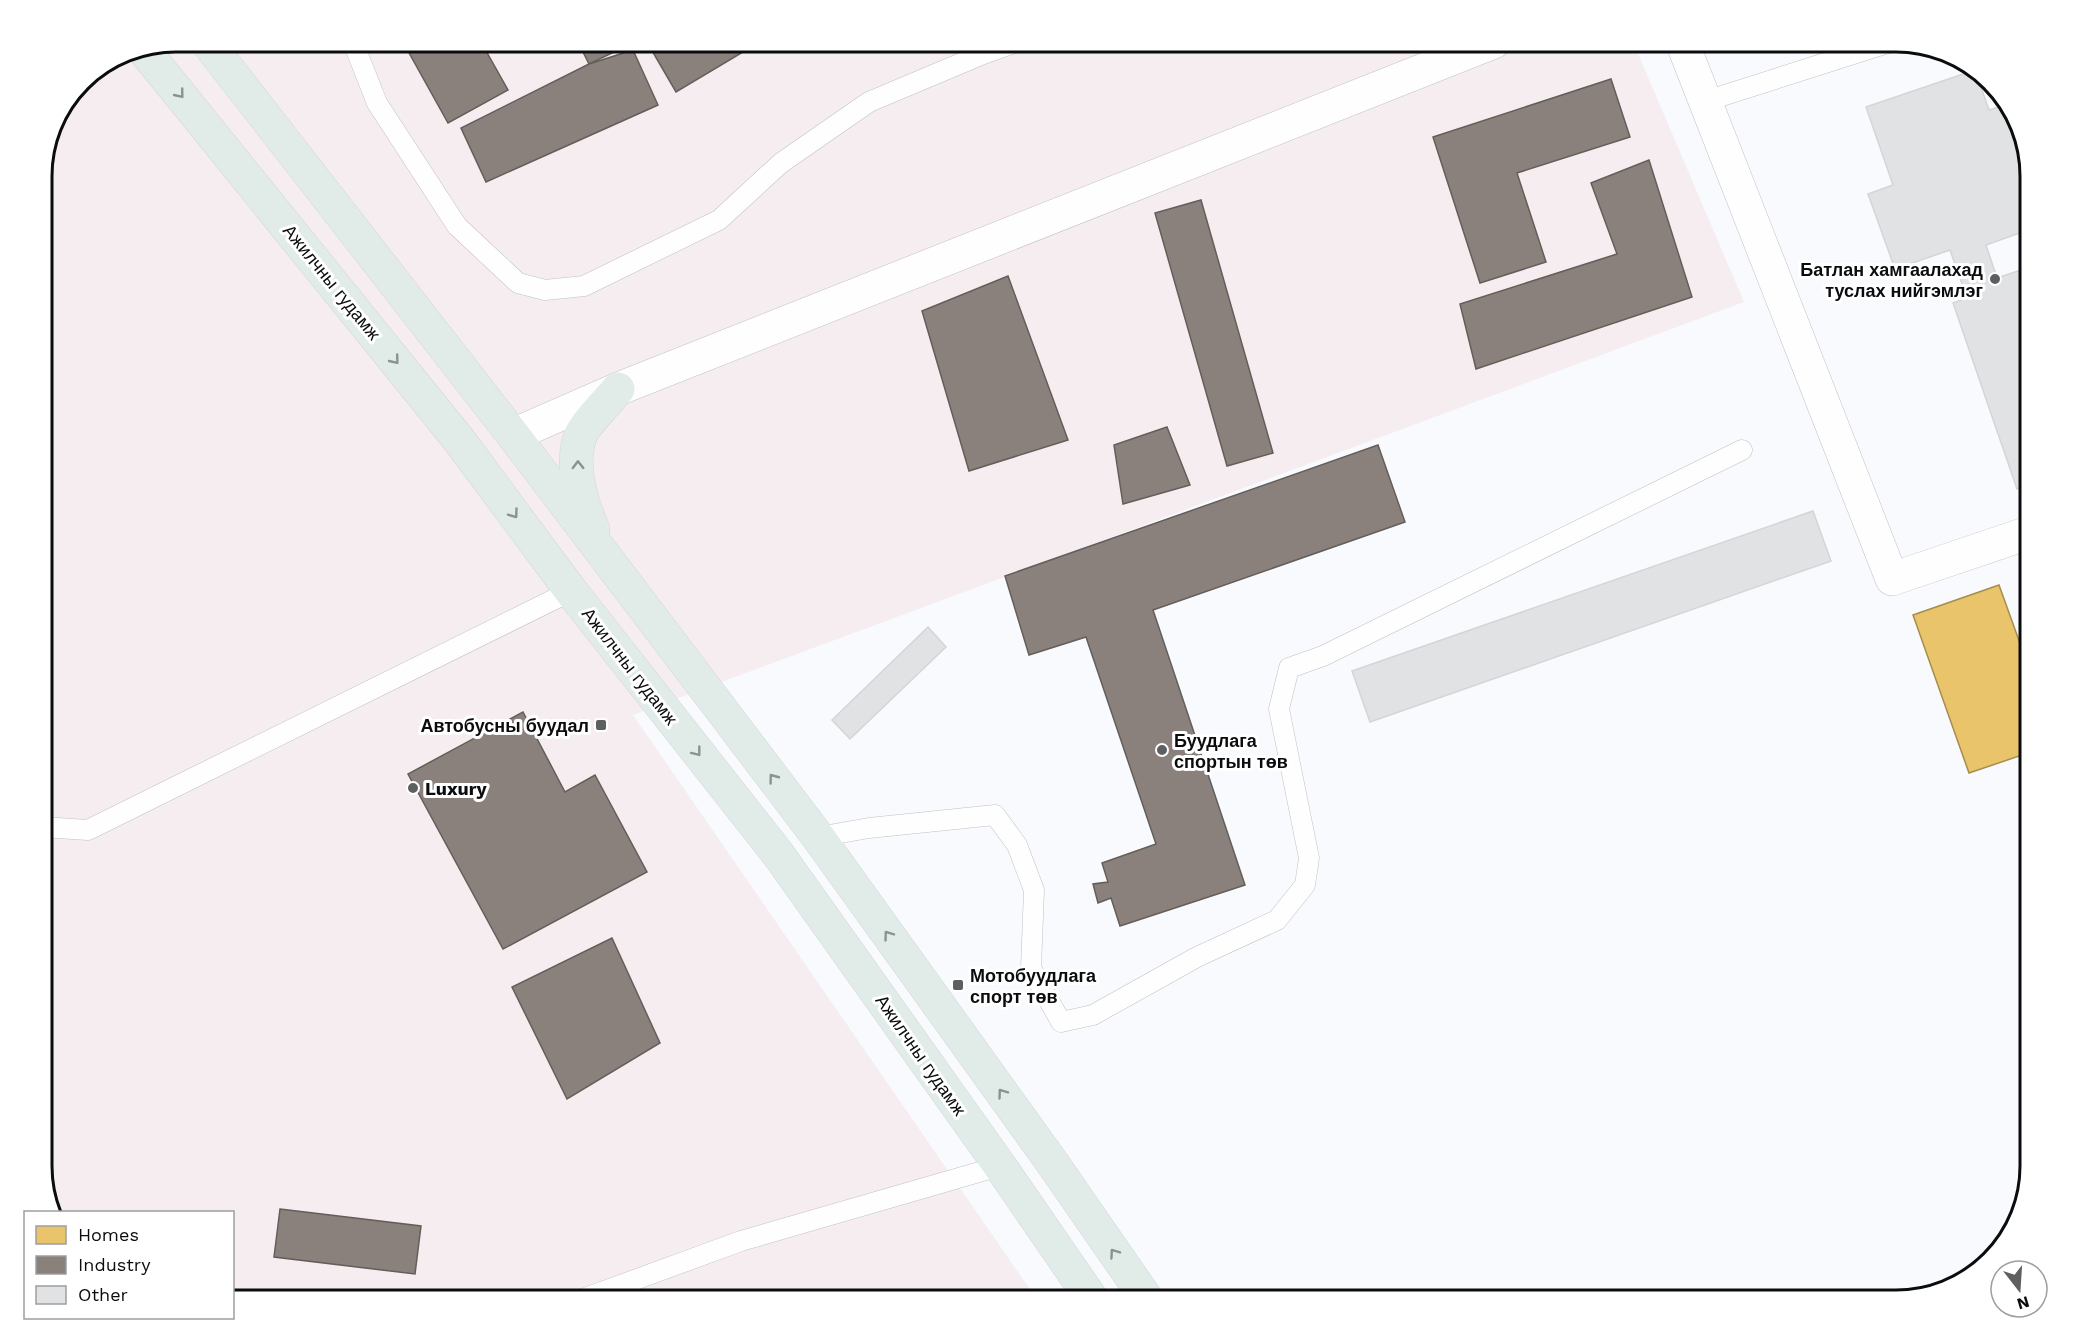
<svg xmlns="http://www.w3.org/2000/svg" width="2073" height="1343" font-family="'Work Sans',sans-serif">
<rect width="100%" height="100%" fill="#f8fafd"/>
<path fill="#f5edef" d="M176,42H1633L1744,302L633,715L1038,1301H233L232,1212H54L42,1175V168L52,125L82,81L125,52Z"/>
<g fill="#e9c46a" stroke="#a68d4e" stroke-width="1.5">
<path d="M1999,585L2031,674V752L1969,773L1913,615Z"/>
<path d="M2031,856V910L2025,909Z"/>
</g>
<g fill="#8a817c" stroke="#645e5b" stroke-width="1.5">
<path d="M403,42H481L508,90L448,123Z"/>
<path d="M578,42H635L589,64Z"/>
<path d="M663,42H737L743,52L676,92L651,49Z"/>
<path d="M633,50L658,105L486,182L461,128L589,64Z"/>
<path d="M1611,79L1630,137L1517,173L1546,262L1480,283L1433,137Z"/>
<path d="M1649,160L1692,297L1476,369L1460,304L1617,254L1591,183Z"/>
<path d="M1201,200L1273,453L1227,466L1155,213Z"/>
<path d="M1008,276L1068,440L969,471L922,311Z"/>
<path d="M1167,427L1190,485L1123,504L1114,445Z"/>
<path d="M1378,445L1405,522L1153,610L1245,885L1120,926L1111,898L1098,903L1093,884L1108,882L1102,863L1156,844L1086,637L1029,655L1005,576Z"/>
<path d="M523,712L565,792L595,775L647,872L503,949L408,774Z"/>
<path d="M612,938L660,1043L567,1099L512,987Z"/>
<path d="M280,1209L421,1226L415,1274L274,1257Z"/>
</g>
<g fill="#e1e2e4" stroke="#d3d5d6" stroke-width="1.5">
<path d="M1975,70L1989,110L2008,104L2013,109L2031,176V229L1986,245L1997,278L2027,268L2031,281V484L2017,489L1953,303L1967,298L1950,250L1895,269L1868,194L1893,185L1866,107Z"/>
<path d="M1813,511L1831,561L1370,722L1352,671Z"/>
<path d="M928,627L946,647L850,739L832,720Z"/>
</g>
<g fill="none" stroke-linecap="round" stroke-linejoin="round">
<g stroke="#c0c1c4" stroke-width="21">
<g id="service">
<path d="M353,42L377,103L457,226L518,283L545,290L584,286L719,220L781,163L869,102L983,54L1017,42"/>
<path d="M1706,101L1891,42"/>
<path d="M42,827L88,830L571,591"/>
<path d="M818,837L869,828L995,815L1017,845L1034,890L1031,968L1061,1022L1093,1015L1197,957L1277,920L1305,885L1309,858L1279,709L1289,668L1323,656L1742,450"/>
<path d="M577,1301L741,1241L1000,1166"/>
</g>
</g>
<g stroke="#c0c1c4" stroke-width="34">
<path id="minor" d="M1682,42L1892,579L2031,532"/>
</g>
<g stroke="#c0c1c4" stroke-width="34">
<path id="tertiary" d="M513,435L618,389L1494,42"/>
</g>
<g stroke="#d5d6d7" stroke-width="34">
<g id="primary">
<path d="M207,42L513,435L818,837L1051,1161L1148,1301"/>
<path d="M143,49L459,440L571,591L778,854L1000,1166L1093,1301"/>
<path d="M593,529C581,501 570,467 580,437C583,426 610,399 618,389"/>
</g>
</g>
<use href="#service" stroke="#fefeff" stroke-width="20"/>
<use href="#minor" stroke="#fefeff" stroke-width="33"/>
<use href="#tertiary" stroke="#fefeff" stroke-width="33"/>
<use href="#primary" stroke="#e1ece9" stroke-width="33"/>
</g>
<defs><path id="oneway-chevron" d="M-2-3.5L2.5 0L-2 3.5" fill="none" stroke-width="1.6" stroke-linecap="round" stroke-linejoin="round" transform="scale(1.5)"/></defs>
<g stroke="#8b9291">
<use href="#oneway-chevron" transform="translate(180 94) rotate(51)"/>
<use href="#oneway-chevron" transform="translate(395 360) rotate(51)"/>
<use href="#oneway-chevron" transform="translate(578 465) rotate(-91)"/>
<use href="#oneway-chevron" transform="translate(514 514) rotate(54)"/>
<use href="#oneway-chevron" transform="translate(697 752) rotate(52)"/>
<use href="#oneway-chevron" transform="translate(773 778) rotate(-127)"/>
<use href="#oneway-chevron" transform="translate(888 935) rotate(-126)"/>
<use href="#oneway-chevron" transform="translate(1002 1093) rotate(-126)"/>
<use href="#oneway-chevron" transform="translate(1114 1253) rotate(-125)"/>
</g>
<g fill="#5e5f61" stroke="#fff" stroke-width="2">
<circle cx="1995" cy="279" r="6"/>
<rect x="595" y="719" width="12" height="12" rx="3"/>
<circle cx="1162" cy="750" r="6"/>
<circle cx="413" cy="788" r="6"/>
<rect x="952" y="979" width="12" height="12" rx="3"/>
</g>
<g text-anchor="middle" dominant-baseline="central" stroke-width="6" stroke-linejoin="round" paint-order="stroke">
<g font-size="18" font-weight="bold" fill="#0b0c0d" stroke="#fff" text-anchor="start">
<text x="1983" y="269" text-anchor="end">Батлан хамгаалахад<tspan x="1983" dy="21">туслах нийгэмлэг</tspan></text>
<text x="589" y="725" text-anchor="end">Автобусны буудал</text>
<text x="1174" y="740">Буудлага<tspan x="1174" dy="21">спортын төв</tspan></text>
<text x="425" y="788">Luxury</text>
<text x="970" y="975">Мотобуудлага<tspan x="970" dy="21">спорт төв</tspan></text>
</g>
<g font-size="18" fill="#0b0c0d" stroke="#fff">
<text transform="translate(332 282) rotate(51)">Ажилчны гудамж</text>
<text transform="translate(630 666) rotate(52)">Ажилчны гудамж</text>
<text transform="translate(921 1055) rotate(55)">Ажилчны гудамж</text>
</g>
</g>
<path d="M0 0H2073V1343H0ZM176 52H1896A124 124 0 0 1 2020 176V1166A124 124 0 0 1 1896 1290H176A124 124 0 0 1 52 1166V176A124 124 0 0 1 176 52Z" fill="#fff" fill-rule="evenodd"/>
<path fill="none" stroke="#0b0c0d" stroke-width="3" d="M176 52H1896A124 124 0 0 1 2020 176V1166A124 124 0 0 1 1896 1290H176A124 124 0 0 1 52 1166V176A124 124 0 0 1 176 52Z"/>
<rect x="24" y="1211" width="210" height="108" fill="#ffffff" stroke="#9d9e9e" stroke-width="1.5"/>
<rect x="36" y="1226" width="30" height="18" fill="#e9c46a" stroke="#9d9e9e" stroke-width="1.5"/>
<text x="78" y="1241" font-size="18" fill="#0b0c0d">Homes</text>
<rect x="36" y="1256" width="30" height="18" fill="#8a817c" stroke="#9d9e9e" stroke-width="1.5"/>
<text x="78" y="1271" font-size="18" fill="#0b0c0d">Industry</text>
<rect x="36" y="1286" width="30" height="18" fill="#e1e2e4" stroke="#9d9e9e" stroke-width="1.5"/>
<text x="78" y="1301" font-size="18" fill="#0b0c0d">Other</text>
<g transform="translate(2019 1289) rotate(163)"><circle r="28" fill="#ffffff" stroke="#9d9e9e" stroke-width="1.5"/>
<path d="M0-4.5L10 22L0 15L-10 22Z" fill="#5e5f61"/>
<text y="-9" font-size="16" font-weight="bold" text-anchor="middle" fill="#0b0c0d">N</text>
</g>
</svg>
